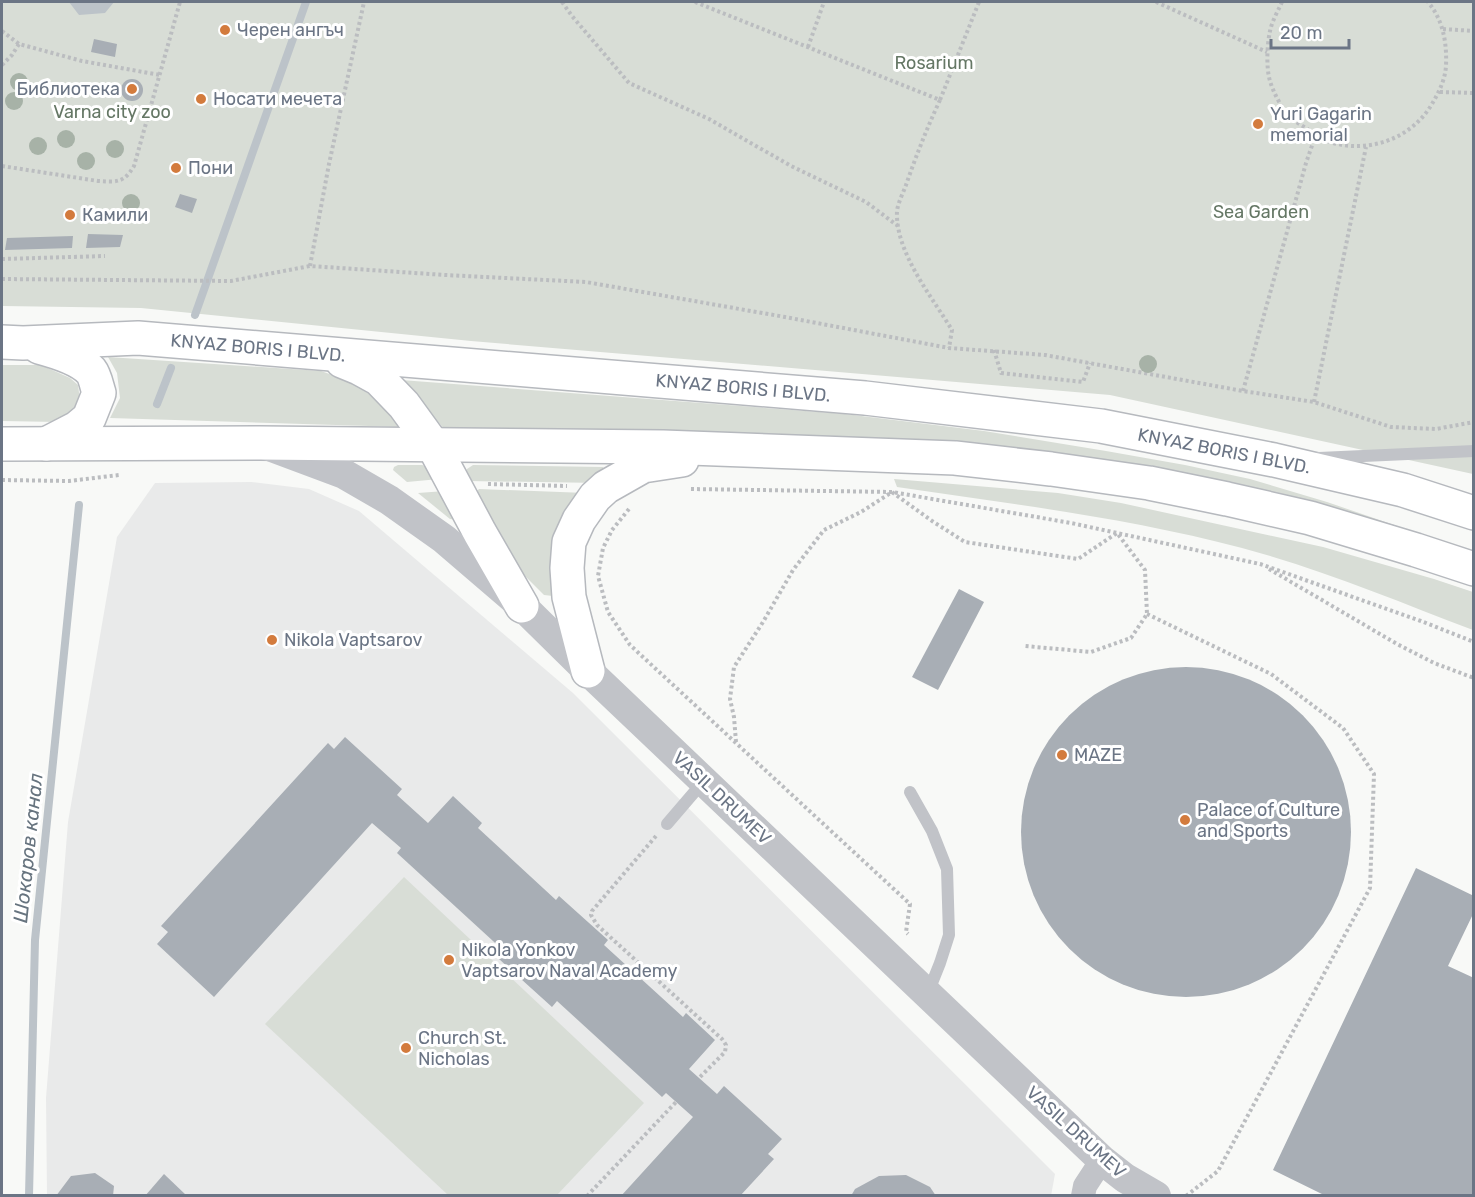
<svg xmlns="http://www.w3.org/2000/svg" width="1475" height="1197" font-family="Rubik,sans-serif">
<rect width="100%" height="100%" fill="#f8f9f7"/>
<path fill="#e9eaea" d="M251,482L309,489L359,511L573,693L1055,1174L1051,1196H47L46,1098L68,822L117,537L155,483Z"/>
<g fill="#d8ddd6">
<path d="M2,2H1473V474L1110,395L471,341L141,308L2,306Z"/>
<path d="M108,357L321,371L349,381L374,397L402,427L110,418L120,398L117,373Z"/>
<path d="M2,365H41L70,378L78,385L80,400L72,412L58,422L2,421Z"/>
<path d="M401,380L845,414L984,431L1106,451L1185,465L1250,479L1327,502L1473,552L1248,497L446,431Z"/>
<path d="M398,465H422L429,467L439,479L407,482L393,470L394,467Z"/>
<path d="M473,465L603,467L606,472L600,483L468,481L464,474L467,469Z"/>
<path d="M894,479L1058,493L1121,503L1323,547L1434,579L1473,592V630C1397,601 1321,569 1242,548C1129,518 1012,504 897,487Z"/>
<path d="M479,489L586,493L553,596L544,595L519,570L473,495Z"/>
<path d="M445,491L458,520L450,519L418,493Z"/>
<path d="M404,877L644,1103L557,1195H448L265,1024Z"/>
</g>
<path fill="#bcc3c9" d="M69,2H114L105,13L79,15Z"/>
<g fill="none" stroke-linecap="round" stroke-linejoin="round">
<g stroke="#bcc3c9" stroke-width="8">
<path d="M195,315L306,2"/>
<path d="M157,404L171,368"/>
<path d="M29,1196L35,940L79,505"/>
</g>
</g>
<g fill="#a8aeb5">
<path d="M94,39L117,44L115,57L91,52Z"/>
<circle cx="132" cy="90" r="11"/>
<path d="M180,194L197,199L192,213L175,207Z"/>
<path d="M88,234L123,235L120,247L86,248Z"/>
<path d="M73,236L72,248L5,250L7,238Z"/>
<path d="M959,589L984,602L938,690L912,677Z"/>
<circle cx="1186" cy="832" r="165"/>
<path d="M345,737L402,789L397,795L428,823L453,796L482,823L478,828L556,900L559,896L608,940L604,945L683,1017L686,1013L715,1040L689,1069L717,1094L724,1086L782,1139L768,1154L774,1159L740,1196H621L693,1117L666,1093L662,1097L557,1001L552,1007L499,959L505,952L397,853L401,848L372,823L214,997L157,944L168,932L161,926L328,743L334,749Z"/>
<path d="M1416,868L1474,896V912L1448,966L1474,978V1025L1472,1028H1474V1196H1326L1273,1170Z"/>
<path d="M95,1173L114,1186L113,1196H56L71,1176Z"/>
<path d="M164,1174L187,1196H145Z"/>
<path d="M906,1175L930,1187L936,1196H851L855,1189L879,1176Z"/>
</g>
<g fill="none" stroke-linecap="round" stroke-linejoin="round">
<g stroke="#b6b9be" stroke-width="36">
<g id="secondary">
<path d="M2,342L23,343L138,338L865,398L1101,426L1274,460L1403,490L1474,513"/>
<path d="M39,347C54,351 80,359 91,371C95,376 97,387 99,393L89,418L77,428L46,444"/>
<path d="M342,361L359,368L379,379L404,405L433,445L480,533L522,606"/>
<path d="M2,444L260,443L663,447L955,458L1051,469L1149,483L1227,499L1310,518L1416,550L1474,569"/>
<path d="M588,671L569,597L567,568L569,542L579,520L595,497L606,487L643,466L682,460"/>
</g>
</g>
<g stroke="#bbbdc0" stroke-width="4" stroke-dasharray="3 3" stroke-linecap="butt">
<path d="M562,2L572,16L629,83L709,119L791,166L866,202L898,226"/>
<path d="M695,2L940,100L979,2"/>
<path d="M1156,2L1267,52"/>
<path d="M1282,2C1278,11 1272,21 1270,31C1267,45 1266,68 1270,81C1274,94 1281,107 1290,117C1295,122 1303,126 1309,130C1316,134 1325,141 1333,143C1371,153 1412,138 1432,104C1439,92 1445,80 1446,66C1447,42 1443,20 1428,2"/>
<path d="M1443,29L1474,31"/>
<path d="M2,31L19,44L82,61L160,75"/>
<path d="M808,47L824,2"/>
<path d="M2,65L12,55L19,44"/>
<path d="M1440,92L1474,93"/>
<path d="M940,100C927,128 916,156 906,185C903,193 898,203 897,211C895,252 932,297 952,330L949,348"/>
<path d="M2,166L98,181C117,182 124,183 134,166L180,2"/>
<path d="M2,259L105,256"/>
<path d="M310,266L329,164L364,2"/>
<path d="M2,279L231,281L310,266L445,275L586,282L785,317L949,348L1045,355L1243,391L1314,402L1391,427L1436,429L1474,422"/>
<path d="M994,350L1001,373L1083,382L1090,363"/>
<path d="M1243,391L1306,163L1316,134"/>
<path d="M1314,402L1366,147"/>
<path d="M2,480L69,481L119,475"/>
<path d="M488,484L567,486"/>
<path d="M691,489L892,492L1071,523L1260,564L1421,621L1474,642"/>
<path d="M629,509L612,530L603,548L598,576L608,612L630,645L910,904L906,932L908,934"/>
<path d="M1269,569L1397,644L1434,663L1474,678"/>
<path d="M1147,614L1271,674L1343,728L1374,774L1370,888L1218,1171L1186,1196"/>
<path d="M736,742L734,717L730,699L734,667L763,622L793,570L824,530L861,512L892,492L932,521L965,542L1078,559L1117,533L1145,570L1147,614L1131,638L1091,652L1025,646"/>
<path d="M656,836L592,911L591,915L597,925L722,1039L726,1045L725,1052L699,1078"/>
<path d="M587,1196L676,1102"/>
</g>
<g stroke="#c1c3c8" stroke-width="12">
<path d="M1319,458L1474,451"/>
<path d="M910,792L932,831L947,869L949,935L940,963L928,993"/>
<path d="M667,824L703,782"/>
</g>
<path stroke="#c1c3c8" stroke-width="24" d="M1083,1196L1085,1186L1102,1160"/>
<path stroke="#c1c3c8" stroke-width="30" d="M269,446L344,474L389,500L444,539L522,606L588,671L1102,1160L1125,1178L1156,1196"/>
<use href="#secondary" stroke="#fff" stroke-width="33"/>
</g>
<g fill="#a7b2a7">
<circle cx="19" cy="82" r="9"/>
<circle cx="14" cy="101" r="9"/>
<circle cx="66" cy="139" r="9"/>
<circle cx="38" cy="146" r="9"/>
<circle cx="115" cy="149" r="9"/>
<circle cx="86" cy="161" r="9"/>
<circle cx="131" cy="203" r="9"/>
<circle cx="1148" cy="364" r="9"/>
</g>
<g fill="#d37b3d" stroke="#fff" stroke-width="2">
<circle cx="225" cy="30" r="6"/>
<circle cx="132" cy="89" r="6"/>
<circle cx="201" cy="99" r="6"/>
<circle cx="1258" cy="124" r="6"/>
<circle cx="176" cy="168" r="6"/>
<circle cx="70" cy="215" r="6"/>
<circle cx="272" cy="640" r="6"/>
<circle cx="1062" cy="755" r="6"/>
<circle cx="1185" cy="820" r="6"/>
<circle cx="449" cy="960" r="6"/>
<circle cx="406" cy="1048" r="6"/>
</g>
<g text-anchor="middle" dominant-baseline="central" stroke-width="6" stroke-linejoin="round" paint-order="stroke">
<g font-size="18" fill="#6b7585" stroke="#fff" text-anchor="start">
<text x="237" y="30">Черен ангъч</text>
<text x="120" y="89" text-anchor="end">Библиотека</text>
<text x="213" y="99">Носати мечета</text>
<text x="1270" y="114">Yuri Gagarin<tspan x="1270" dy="21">memorial</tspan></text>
<text x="188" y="168">Пони</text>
<text x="82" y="215">Камили</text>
<text x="284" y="640">Nikola Vaptsarov</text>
<text x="1074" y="755">MAZE</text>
<text x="1197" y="810">Palace of Culture<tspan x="1197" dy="21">and Sports</tspan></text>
<text x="461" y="950">Nikola Yonkov<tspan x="461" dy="21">Vaptsarov Naval Academy</tspan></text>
<text x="418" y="1038">Church St.<tspan x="418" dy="21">Nicholas</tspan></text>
</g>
<g font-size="18" fill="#657765" stroke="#fff">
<text x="934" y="63">Rosarium</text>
<text x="112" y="112">Varna city zoo</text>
<text x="1261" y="212">Sea Garden</text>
</g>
<g font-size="18" fill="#6b7585" stroke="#fff">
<text transform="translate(258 348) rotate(5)">KNYAZ BORIS I BLVD.</text>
<text transform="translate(743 388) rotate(5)">KNYAZ BORIS I BLVD.</text>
<text transform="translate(1224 451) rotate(11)">KNYAZ BORIS I BLVD.</text>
<text transform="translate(722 798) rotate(43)">VASIL DRUMEV</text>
<text transform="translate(1076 1132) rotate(42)">VASIL DRUMEV</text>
</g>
<g font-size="20" font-style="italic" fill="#67747f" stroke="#fff">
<text transform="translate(28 848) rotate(-84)">Шокаров канал</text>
</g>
</g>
<rect width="1475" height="1197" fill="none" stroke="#6b7585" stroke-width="6"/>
<path d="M1271 39v9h78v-9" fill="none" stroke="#6b7585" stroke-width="3"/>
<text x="1280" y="39" font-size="18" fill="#6b7585" stroke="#ffffff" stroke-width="4.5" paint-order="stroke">20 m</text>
</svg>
